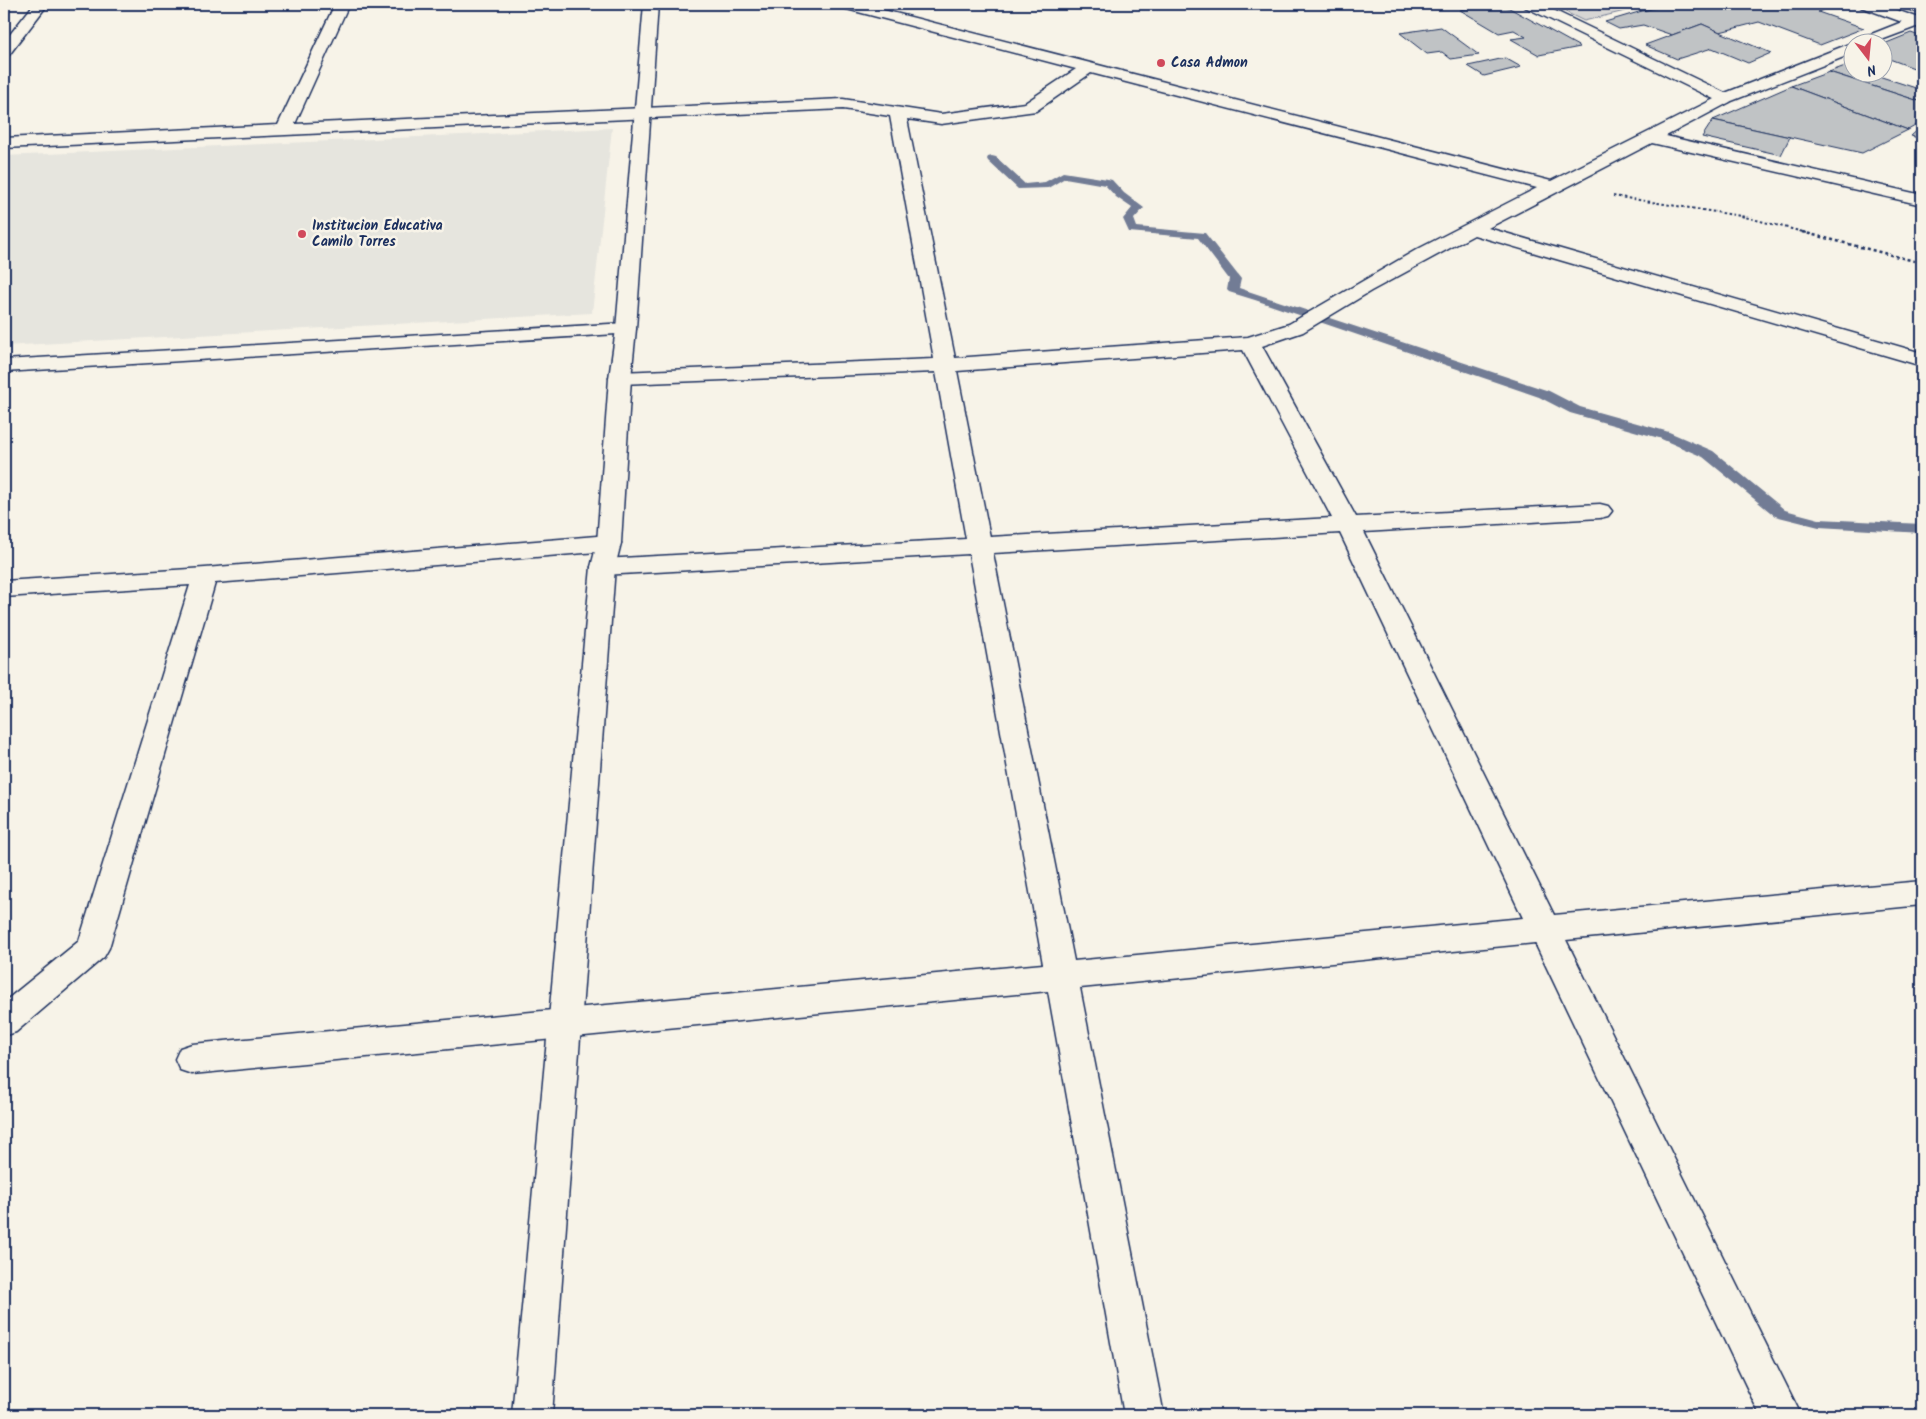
<svg xmlns="http://www.w3.org/2000/svg" width="1926" height="1419" font-family="Kalam,sans-serif">
<rect width="100%" height="100%" fill="#f7f3e8"/>
<filter id="ink" filterUnits="userSpaceOnUse"><feTurbulence type="fractalNoise" baseFrequency=".02" numOctaves="2"/><feDisplacementMap in="SourceGraphic" scale="10" xChannelSelector="R" yChannelSelector="G"/><feConvolveMatrix kernelMatrix="1 2 1 2 8 2 1 2 1" color-interpolation-filters="sRGB"/></filter>
<g filter="url(#ink)">
<path fill="#e6e5de" d="M612,128L592,313L4,346V156Z"/>
<path fill="#d7d6d4" stroke="#798299" d="M1549,4H1629L1637,8L1584,21Z"/>
<g fill="none" stroke-linecap="round" stroke-linejoin="round">
<path fill="#727c95" fill-rule="evenodd" d="M992,156L996,157L1025,184L1045,182L1063,172L1108,179L1112,180L1124,193L1144,208L1134,219L1137,227L1205,233L1241,279L1239,288L1549,391L1580,407L1669,432L1713,451L1785,510L1819,519L1922,524V533L1819,527L1775,516L1703,457L1659,438L1570,413L1539,397L1255,300L1229,292L1227,290L1229,279L1198,238L1129,232L1123,219L1132,208L1116,197L1105,185L1065,178L1048,188L1018,189L988,161L987,159L988,157Z"/>
</g>
<g fill="#c0c3c5" stroke="#1b2f5e">
<path d="M1494,4H1502L1580,47L1539,55L1511,39L1526,37L1514,30L1499,33L1460,10Z"/>
<path d="M1627,4H1673L1642,11Z"/>
<path d="M1673,4L1701,5L1733,4L1739,6L1745,4H1814L1827,8L1818,12L1864,28L1820,45L1759,22L1720,32L1702,24L1672,35L1643,25L1619,29L1605,22L1642,11Z"/>
<path d="M1890,4H1922V15Z"/>
<path d="M1702,24L1720,32L1771,53L1748,63L1712,48L1677,59L1645,45Z"/>
<path d="M1441,27L1479,55L1451,59L1442,52L1427,54L1400,33Z"/>
<path d="M1911,33L1922,37V71L1884,57V44Z"/>
<path d="M1505,58L1521,67L1484,76L1468,66Z"/>
<path d="M1845,66L1854,69V72H1866L1922,90V102L1829,72Z"/>
<path d="M1829,72L1922,102V122L1908,130L1791,86Z"/>
<path d="M1791,86L1908,130L1862,153L1713,120Z"/>
<path d="M1713,120L1790,137L1781,155L1702,137Z"/>
<path d="M1921,127L1922,139L1911,136Z"/>
</g>
<g fill="none" stroke-linecap="round" stroke-linejoin="round">
<g stroke="#1b2f5e" stroke-width="3">
<g id="street">
<path d="M34,4H48L9,55L4,57V42Z"/>
<path d="M335,4H349L295,124L843,99L941,114L1025,103L1076,69L839,7L837,4H860L1551,181L1724,94L1730,96L1732,99L1730,102L1666,136L1922,195V205L1652,143L1488,228L1922,353V366L1474,235L1371,291L1303,332L1262,346L1356,517L1600,504L1608,506L1612,511L1608,516L1600,518L1364,532L1554,915L1922,881V905L1566,940L1801,1415H1760L1535,943L1080,988L1164,1415H1124L1048,991L192,1074L180,1070L175,1059L180,1048L192,1044L1043,964L969,554L603,575L594,573L591,567L594,561L603,559L966,539L936,372L620,384L612,383L609,378L612,373L620,372L934,359L890,116L843,109L4,148V138L278,125ZM1091,73L1537,188L1416,250L1289,324L1248,337L955,358L907,119L941,124L1036,111ZM1243,350L1332,518L990,537L957,371ZM1340,533L1523,918L1074,961L993,553Z"/>
<path d="M626,323L633,325L636,329L633,333L4,372V360Z"/>
<path d="M609,535L618,537L621,543L618,549L609,551L215,583L109,948L104,957L16,1032L4,1036V1002L79,941L190,585L4,597V581L205,568Z"/>
</g>
</g>
<g stroke="#1b2f5e" stroke-width="3">
<g id="secondary">
<path d="M644,4H658L636,329L631,378L621,543L615,567L552,1415H512L591,567L597,543L609,378L616,329Z"/>
<path d="M1523,4H1541L1725,93L1849,44L1854,42V53L1724,104L1525,7Z"/>
<path d="M1859,4H1879L1922,19V28L1916,27L1876,42H1857L1859,39L1902,22L1861,7Z"/>
</g>
</g>
<path stroke="#1b2f5e" stroke-width="2" stroke-dasharray="2.5 2.5" stroke-linecap="butt" d="M1613,196L1741,216L1807,233"/>
<path stroke="#1b2f5e" stroke-width="2.5" stroke-dasharray="3 3" stroke-linecap="butt" d="M1802,232L1922,263"/>
<use href="#street" fill="#f7f3e8" fill-rule="evenodd"/>
<use href="#secondary" fill="#f7f3e8" fill-rule="evenodd"/>
</g>
</g>
<g fill="#d1495b" stroke="#f7f3e8" stroke-width="2">
<circle cx="1161" cy="63" r="5"/>
<circle cx="302" cy="234" r="5"/>
</g>
<g text-anchor="middle" dominant-baseline="central" stroke-width="5" stroke-linejoin="round" paint-order="stroke">
<g font-size="14" font-weight="bold" fill="#1b2f5e" stroke="#f7f3e8" text-anchor="start">
<text x="1171" y="63">Casa Admon</text>
<text x="312" y="226">Institucion Educativa<tspan x="312" dy="16">Camilo Torres</tspan></text>
</g>
</g>
<rect width="1926" height="1419" fill="none" stroke="#f7f3e8" stroke-width="20"/>
<rect x="10" y="10" width="1906" height="1399" fill="none" stroke="#1b2f5e" stroke-width="2" filter="url(#ink)"/>
<g transform="translate(1868 58) rotate(164)"><circle r="24" fill="#f7f3e8" stroke="#9fa5b1"/>
<path d="M0-4L9 19L0 12L-9 19Z" fill="#d1495b"/>
<text y="-8" font-size="14" font-weight="bold" text-anchor="middle" fill="#1b2f5e">N</text>
</g>
</svg>
